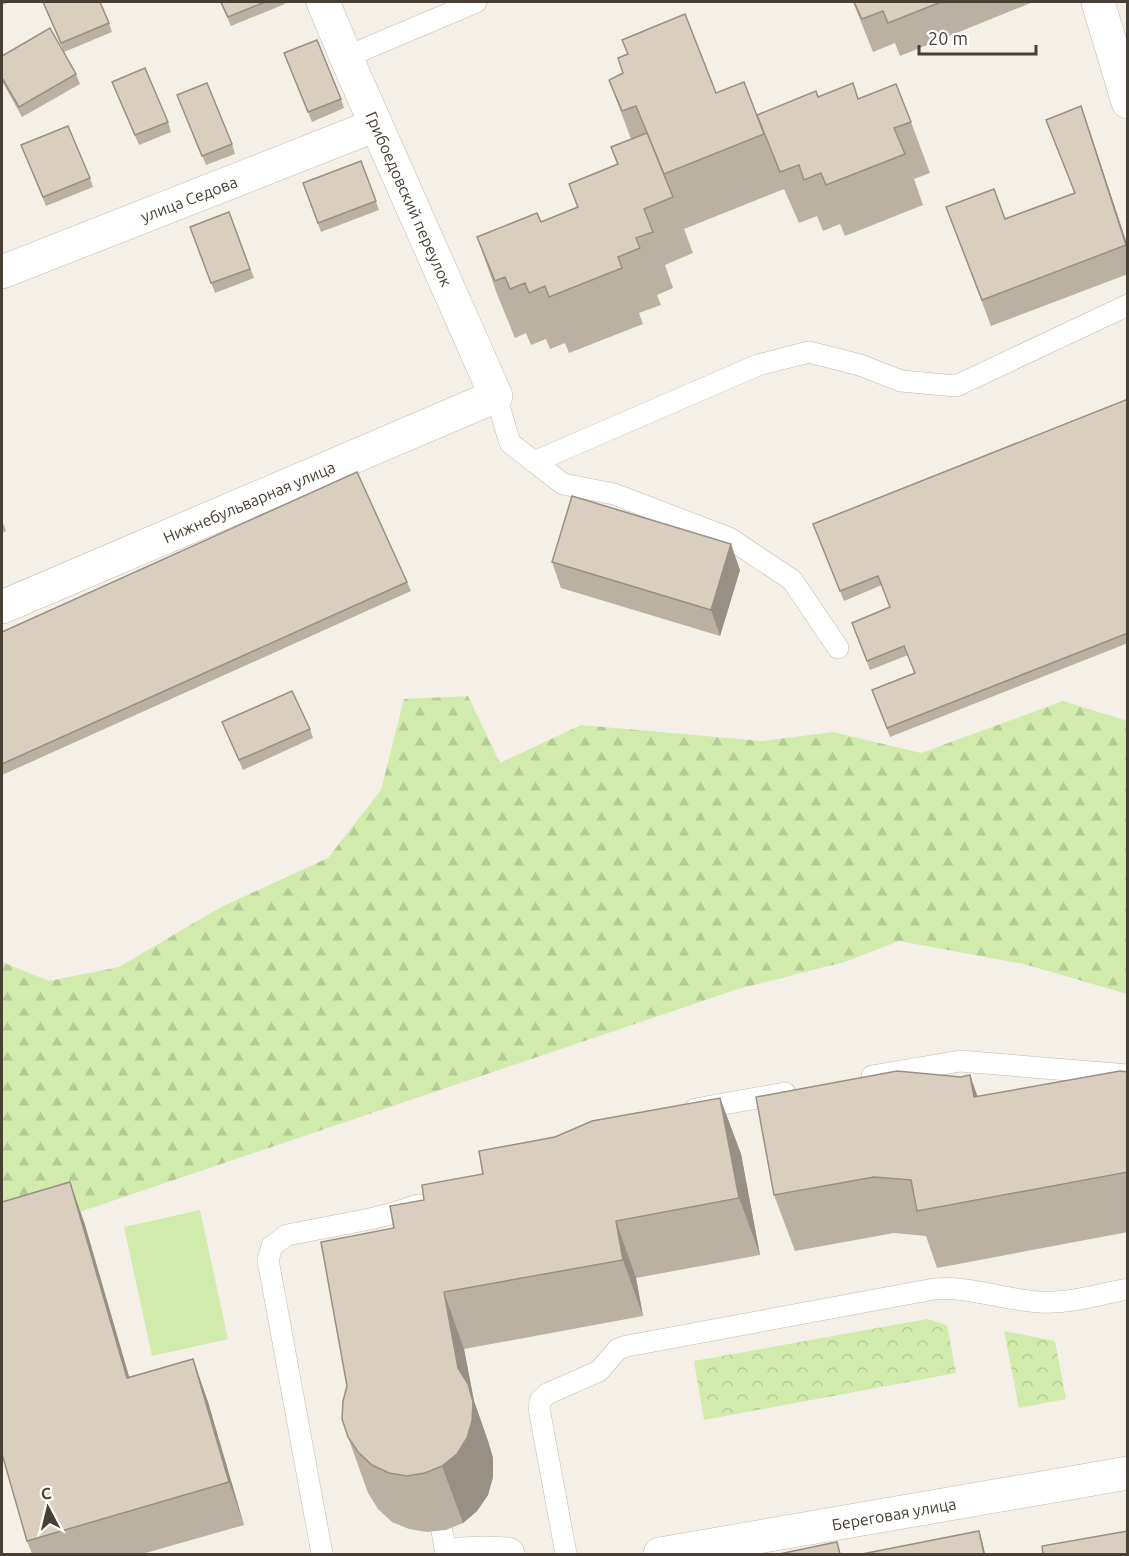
<svg xmlns="http://www.w3.org/2000/svg" width="1129" height="1556" font-family="Ubuntu,sans-serif">
<defs>
<pattern id="forest-firs" width="22" height="20" patternUnits="userSpaceOnUse" patternTransform="scale(1.5)"><rect width="22" height="20" fill="#d1ebad"/><path d="M5 1l3.5 6h-7zM16 11l3.5 6h-7z" fill="#b5cb95"/></pattern>
<pattern id="park-crowns" width="20" height="18" patternUnits="userSpaceOnUse" patternTransform="scale(1.5)"><rect width="20" height="18" fill="#d1ebad"/><path d="M2 6a3 3 0 1 1 6 0M12 15a3 3 0 1 1 6 0" fill="none" stroke="#b5cb95"/></pattern>
</defs>
<rect width="100%" height="100%" fill="#f4f0e7"/>
<path fill="url(#forest-firs)" d="M468,696L500,763L581,725L762,741L833,732L921,753L1063,701L1127,721V994L1024,964L899,941L844,962L738,989L41,1225L2,1234V962L49,981L119,967L221,907L328,858L381,790L404,699Z"/>
<g fill="url(#park-crowns)">
<path d="M927,1319L947,1325L956,1373L704,1420L694,1361Z"/>
<path d="M1004,1331L1055,1341L1066,1399L1019,1408Z"/>
</g>
<path fill="#d1ebad" d="M200,1210L228,1339L152,1356L124,1227Z"/>
<g fill="none" stroke-linecap="round" stroke-linejoin="round">
<g stroke="#c3baab" stroke-width="22">
<g id="service">
<path d="M346,57L476,2"/>
<path d="M496,396L510,443L563,484L614,494L729,538L792,580L838,648"/>
<path d="M534,462L758,365L809,352L860,365L901,381L956,386L1128,305"/>
<path d="M872,1076L960,1061L1128,1075"/>
<path d="M695,1109L785,1093"/>
<path d="M442,1531L446,1554"/>
<path d="M322,1554L268,1260L272,1246L287,1235L370,1219L394,1213L418,1205"/>
<path d="M566,1554L539,1408L540,1401L547,1394L599,1371L618,1349L627,1346L934,1289C970,1286 1004,1300 1040,1302C1069,1304 1099,1294 1128,1289"/>
</g>
</g>
<g stroke="#c3baab" stroke-width="34">
<g id="minor">
<path d="M1098,2L1128,102"/>
<path d="M2,272L376,125"/>
<path d="M2,607L496,396L346,57L323,2"/>
<path d="M460,1554L486,1553L508,1554"/>
<path d="M660,1554L1128,1473"/>
</g>
</g>
<use href="#service" stroke="#fff" stroke-width="21"/>
<use href="#minor" stroke="#fff" stroke-width="33"/>
</g>
<g fill="#bbb1a3">
<path d="M2,2H6L7,3L2,5Z"/>
<path d="M43,2L109,23L112,32L64,52Z"/>
<path d="M220,2H284L285,4L231,26Z"/>
<path d="M853,2H1033L900,56L895,43L873,52Z"/>
<path d="M2,56L76,74L80,84L22,117L2,81Z"/>
<path d="M288,62L341,99L344,108L312,122Z"/>
<path d="M609,80L716,93L757,115L818,97L858,99L911,122L930,173L914,179L923,205L845,236L840,224L823,231L817,216L799,223L784,189L684,229L693,253L665,265L673,288L657,295L661,305L639,313L643,324L569,353L565,343L550,349L546,339L531,345L526,333L515,338L497,294L477,237L541,222L577,207L569,184L617,164L611,147L631,139Z"/>
<path d="M112,82L168,122L171,132L139,145Z"/>
<path d="M181,104L232,144L235,154L206,165Z"/>
<path d="M1090,132L1128,247V274L991,326L946,207L1005,219L1074,193Z"/>
<path d="M21,145L90,178L93,187L46,206Z"/>
<path d="M361,161L379,210L321,232L303,183Z"/>
<path d="M229,212L254,278L215,293L190,227Z"/>
<path d="M1128,399V643L890,737L872,690L915,674L908,655L870,670L852,623L890,607L882,585L844,601L813,524Z"/>
<path d="M2,520L6,531L2,533Z"/>
<path d="M552,562L740,570L720,636L561,588Z"/>
<path d="M407,582L411,591L2,775V632Z"/>
<path d="M222,722L310,729L313,738L243,770Z"/>
<path d="M1128,1072V1232L937,1268L926,1236L894,1233L795,1251L774,1195L978,1096Z"/>
<path d="M720,1098L741,1154L760,1255L636,1278L643,1316L464,1349L474,1401L488,1441L493,1458V1477L488,1495L477,1511L463,1523L446,1530L427,1532L409,1529L392,1522L378,1509L368,1493L348,1437L394,1228L424,1200L483,1174L555,1137Z"/>
<path d="M70,1182L85,1225L129,1377L193,1359L208,1402L244,1525L142,1554H32L27,1541Z"/>
</g>
<g fill="#999085">
<path d="M1081,106L1090,132L1128,247V250Z"/>
<path d="M731,544L740,570L720,636L711,610Z"/>
<path d="M970,1075L990,1131L974,1097Z"/>
<path d="M720,1098L741,1154L760,1255L739,1198Z"/>
<path d="M70,1182L85,1225L142,1421L127,1378Z"/>
<path d="M616,1221L636,1278L643,1316L623,1260Z"/>
<path d="M444,1292L464,1349L474,1401L488,1441L493,1458V1477L488,1495L477,1511L463,1523L442,1466Z"/>
<path d="M193,1359L208,1402L244,1525L229,1482Z"/>
<path d="M979,1531L982,1540L985,1554H984Z"/>
</g>
<g fill="#dacebe" stroke="#999085" stroke-width="1.5">
<path d="M43,2H100L109,23L61,43Z"/>
<path d="M221,2H265L228,17Z"/>
<path d="M854,2H941L888,23L883,11L862,19Z"/>
<path d="M685,14L716,93L744,82L764,134L664,174L636,106L622,111L609,80L623,73L618,58L628,54L622,40Z"/>
<path d="M50,28L76,74L19,107L2,78V56Z"/>
<path d="M317,40L341,99L308,112L284,53Z"/>
<path d="M145,68L168,122L135,135L112,82Z"/>
<path d="M207,83L232,144L202,156L177,95Z"/>
<path d="M853,83L858,99L896,84L911,122L894,128L905,154L826,185L821,173L804,180L799,165L780,172L757,115L816,91L818,97Z"/>
<path d="M1081,106L1126,245L982,300L946,207L994,189L1005,219L1075,193L1046,120Z"/>
<path d="M68,126L90,178L43,197L21,145Z"/>
<path d="M647,133L673,197L644,209L653,232L636,238L640,248L618,257L622,268L549,297L545,286L529,293L525,283L510,289L505,277L495,281L477,237L537,213L541,222L578,207L569,184L618,164L611,147Z"/>
<path d="M361,161L376,201L318,223L303,183Z"/>
<path d="M229,212L250,269L211,283L190,227Z"/>
<path d="M1128,399V633L887,728L872,690L915,673L904,646L867,661L852,623L890,607L878,576L840,591L813,524Z"/>
<path d="M357,472L407,582L2,764V632Z"/>
<path d="M572,496L731,544L711,610L552,562Z"/>
<path d="M292,691L310,729L239,760L222,722Z"/>
<path d="M897,1071L961,1077L970,1075L974,1097L1120,1071L1128,1072V1172L917,1211L911,1180L874,1177L774,1195L756,1097Z"/>
<path d="M720,1098L739,1198L616,1221L623,1260L444,1292L458,1368L468,1384L473,1402L472,1421L467,1438L457,1454L442,1466L425,1473L407,1476L389,1473L372,1465L358,1452L348,1437L342,1419L343,1401L347,1386L321,1242L394,1228L390,1206L424,1200L422,1185L483,1174L479,1151L555,1137L592,1121Z"/>
<path d="M70,1182L127,1378L193,1359L229,1482L27,1541L2,1454V1202Z"/>
<path d="M979,1531L984,1554H862Z"/>
<path d="M1128,1531V1554H1043L1042,1546Z"/>
<path d="M837,1542L840,1554H779Z"/>
</g>
<g text-anchor="middle" dominant-baseline="central" stroke-width="5" stroke-linejoin="round" paint-order="stroke">
<g font-size="16" fill="#484035" stroke="#fff">
<text transform="translate(189 199) rotate(-21)">улица Седова</text>
<text transform="translate(409 199) rotate(66)">Грибоедовский переулок</text>
<text transform="translate(249 502) rotate(-23)">Нижнебульварная улица</text>
<text transform="translate(894 1514) rotate(-10)">Береговая улица</text>
</g>
</g>
<rect width="1129" height="1556" fill="none" stroke="#484035" stroke-width="6"/>
<g transform="translate(48 1508) rotate(353)" stroke="#ffffff" stroke-width="4.5" paint-order="stroke">
<path d="M0-4.5L10 22L0 15L-10 22Z" fill="#484035"/>
<text y="-9" font-size="16" font-weight="bold" text-anchor="middle" fill="#484035">С</text>
</g>
<path d="M919 45v9h117v-9" fill="none" stroke="#484035" stroke-width="3"/>
<text x="928" y="45" font-size="18" fill="#484035" stroke="#ffffff" stroke-width="4.5" paint-order="stroke">20 m</text>
</svg>
